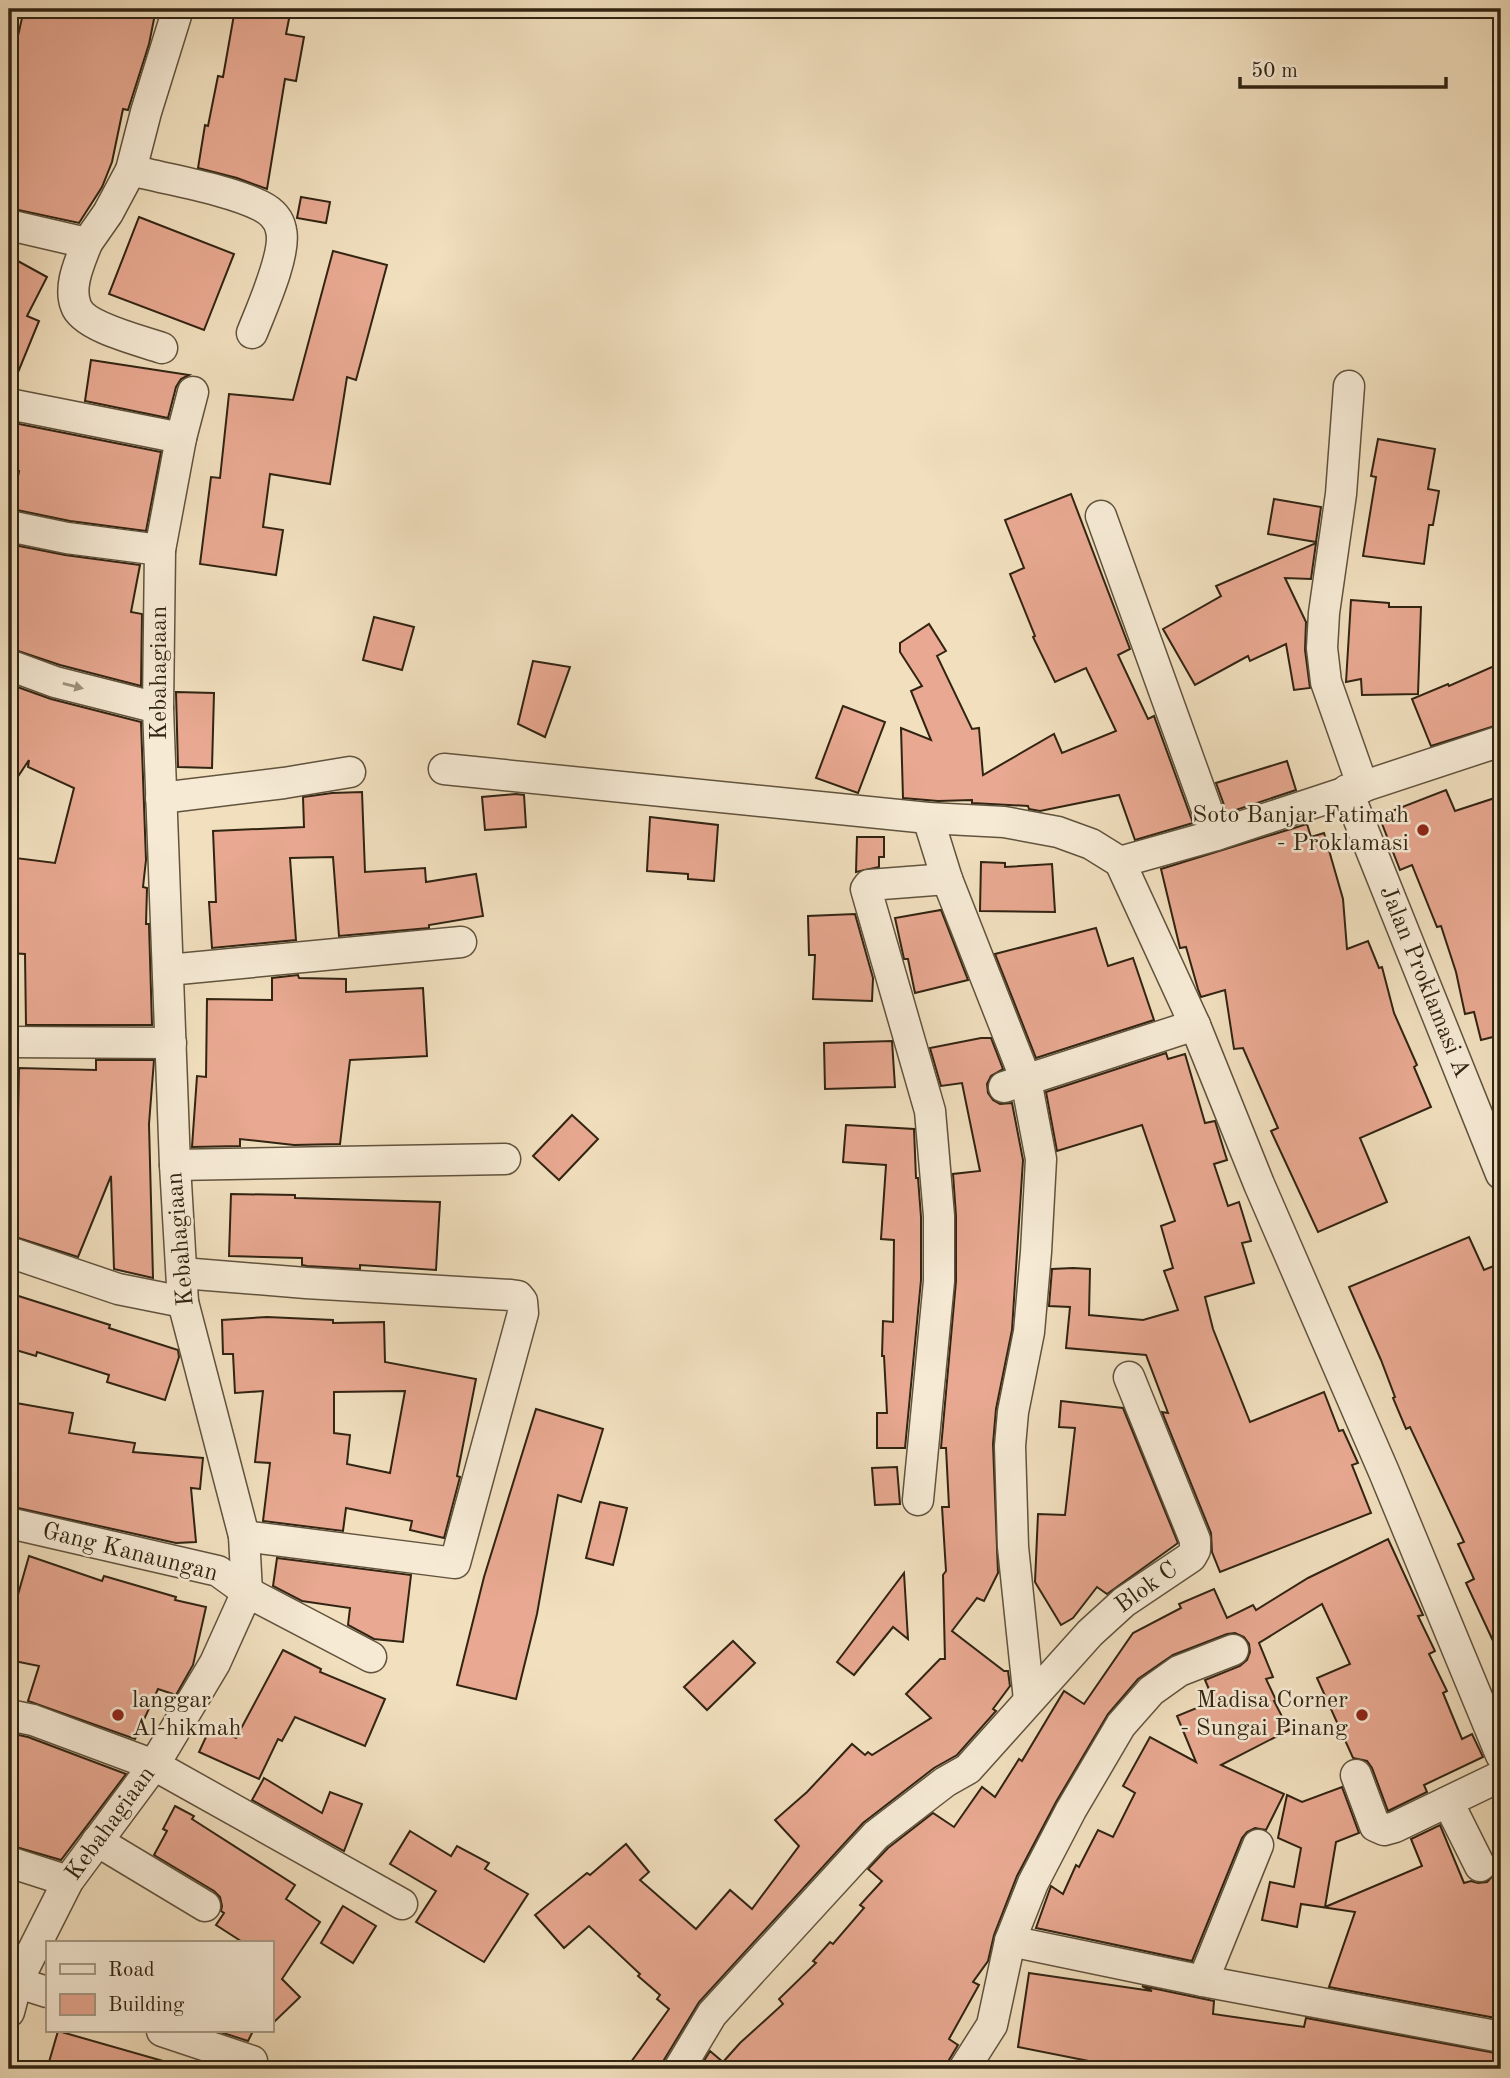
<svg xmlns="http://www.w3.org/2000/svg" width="1510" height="2078" font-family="'Old Standard TT',serif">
<rect width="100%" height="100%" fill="#f1dfbe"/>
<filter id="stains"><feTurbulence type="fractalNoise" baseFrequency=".00286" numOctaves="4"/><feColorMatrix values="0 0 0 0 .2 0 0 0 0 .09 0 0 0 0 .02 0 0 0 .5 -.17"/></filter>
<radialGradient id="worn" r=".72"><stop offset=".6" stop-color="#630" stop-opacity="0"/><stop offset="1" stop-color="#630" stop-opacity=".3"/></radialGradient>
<g fill="#e8a891" stroke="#312412" stroke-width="2" fill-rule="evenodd">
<path d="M24,9H156L149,44L128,110L123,109L112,162L102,187L79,223L9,208V76Z"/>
<path d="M235,9H291L286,34L304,37L296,81L285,79L267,189L237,178L198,168L205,125L208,126L218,76L223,77Z"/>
<path d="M301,197L330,202L326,223L297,218Z"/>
<path d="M139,217L234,254L204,330L109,294Z"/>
<path d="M333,251L387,265L356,380L347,377L330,484L270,474L263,527L283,530L276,575L200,564L211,477L220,478L229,394L293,400Z"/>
<path d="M16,260L47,277L27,316L39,321L12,387H9V274Z"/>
<path d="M91,360L189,375L181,379L176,387L168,418L85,401Z"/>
<path d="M9,422L161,452L146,531L70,521L12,509L19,471L9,469Z"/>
<path d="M1378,439L1435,449L1428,489L1439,491L1433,525H1429L1424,564L1363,556L1376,477L1371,476Z"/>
<path d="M1071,494L1130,649L1118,655L1148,719L1154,716L1193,823L1135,840L1119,795L1040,811L1029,809L1028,806L972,803V800L938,801L903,798L901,728L931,740L911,691L922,686L900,652V643L929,624L946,651L937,656L972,729L979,728L983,775L1054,734L1062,753L1116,731L1086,668L1055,682L1033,637L1035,636L1010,574L1024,568L1005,520Z"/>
<path d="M1274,499L1321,507L1316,542L1268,534Z"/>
<path d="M1316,543L1311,579L1285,578L1306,622L1305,650L1310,688L1294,690L1286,644L1250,661L1248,656L1195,685L1163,629L1221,596L1216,586Z"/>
<path d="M9,544L65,555L140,565L131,612L142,614L141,686L60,665L9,648Z"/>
<path d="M1351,600L1389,603V607H1421L1418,694L1362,695L1361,679L1346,682Z"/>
<path d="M374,617L414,627L402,670L363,660Z"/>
<path d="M533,661L570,667L545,737L518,724Z"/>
<path d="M1501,663V724L1431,746L1412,699L1448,684L1449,686Z"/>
<path d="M9,684L51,699L141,722L146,860L143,887L147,888L146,924H149L152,1025H26L25,954L9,953V912L16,858L55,863L74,788L28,767L29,760L9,790Z"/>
<path d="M176,692L214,693L212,768L178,767Z"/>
<path d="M843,706L885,722L858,793L816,778Z"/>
<path d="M1287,761L1296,790L1227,813L1216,783Z"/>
<path d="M1446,790L1455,811L1501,796V1035L1481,1040L1474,1012L1465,1014L1456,972L1441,926L1437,927L1412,865L1400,870L1379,816Z"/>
<path d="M362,792L365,872L425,868L426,882L476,874L483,916L429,925V928L339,936L333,857L290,858L296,940L212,948L209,902H216L213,831L304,827L303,797L332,793Z"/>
<path d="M516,794L524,795L526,827L485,830L482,797Z"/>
<path d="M650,817L718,825L714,881L688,879V874L647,871Z"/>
<path d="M1307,824L1311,837L1324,833L1343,899L1347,949L1368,941L1379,968L1382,967L1394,1013L1417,1065L1414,1067L1431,1107L1360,1138L1387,1202L1318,1232L1271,1131L1278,1128L1243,1048L1234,1049L1225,990L1201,997L1198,989L1186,947L1180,948L1161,869Z"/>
<path d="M857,837H884V857H879V867L856,872Z"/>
<path d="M981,862L1005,863V867L1052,864L1055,912L980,911Z"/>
<path d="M941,910L968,980L915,993L908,959H904L895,918Z"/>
<path d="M855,914L873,978L872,1001L813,999L815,955H809L808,916Z"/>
<path d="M1096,928L1108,966L1133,958L1154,1020L1036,1058L995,954Z"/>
<path d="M298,975L299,978L346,979V992L423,988L427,1056L350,1060L340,1144L294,1145L240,1139V1146L192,1147L197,1076L206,1077L207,999L272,1000V978Z"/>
<path d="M981,1038H991L1003,1069L991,1076L987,1084L988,1093L993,1100L1000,1104L1012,1103L1023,1160L1012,1330L996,1409L993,1444L998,1573L984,1601L977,1598L952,1631L1004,1671H1008L1010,1686L993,1709L996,1711L957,1755L934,1768L863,1823L699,2002L664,2060L662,2069H626L669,2009L657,1999L660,1995L638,1976L640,1974L589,1926L564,1948L535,1915L587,1873L590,1875L626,1844L649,1872L640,1880L696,1929L730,1890L752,1909L799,1846L775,1820L807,1792L852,1744L865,1755L868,1752L872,1755L931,1718L906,1694L940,1659H945L943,1575L946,1571L942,1507H949L946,1448H941L956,1281V1216L953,1174L980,1171L962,1083L941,1086L930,1048Z"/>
<path d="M892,1041L895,1087L825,1089L824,1043Z"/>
<path d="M1166,1053L1168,1059L1185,1054L1205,1123L1215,1121L1227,1160L1214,1164L1228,1206L1239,1202L1251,1241L1242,1243L1254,1283L1205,1297L1213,1329L1250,1422L1324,1392L1339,1431L1343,1430L1358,1463L1352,1465L1371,1513L1220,1572L1212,1552L1211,1533L1162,1412L1168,1413L1146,1355L1066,1348L1070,1307L1049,1306L1052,1269L1073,1268L1090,1269L1089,1315L1143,1320L1178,1310L1164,1271L1173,1268L1161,1226L1175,1221L1142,1125L1057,1151L1046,1092Z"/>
<path d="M96,1060H154L149,1124L153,1278L114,1269L111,1176L78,1257L9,1235V1119H18L19,1068L96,1070Z"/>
<path d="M572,1115L598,1139L559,1180L533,1156Z"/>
<path d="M846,1125L914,1129L916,1178H918L921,1217V1280L905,1448H877V1413H887L884,1356H882L883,1321L893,1322L894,1240L881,1239L886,1165L843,1162Z"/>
<path d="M231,1194L295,1195V1198L440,1202L436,1270L360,1265V1269L307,1266L302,1265V1258L229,1256Z"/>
<path d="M1469,1237L1484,1270L1501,1263V1658L1466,1583L1474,1579L1458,1544L1464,1542L1410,1427L1406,1429L1393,1398L1395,1397L1381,1360L1349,1287Z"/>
<path d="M9,1293L110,1325L109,1328L178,1350L179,1357L165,1400L107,1382L109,1375L37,1352L36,1356L9,1348Z"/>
<path d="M267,1317L333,1320V1323L384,1322L385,1362L476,1379L457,1476L460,1477L444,1538L410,1530L412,1521L346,1508L343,1531L263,1521L270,1463L255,1462L263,1391L235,1393L233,1354H223L222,1320ZM405,1391L390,1473L347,1464L350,1435L334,1433V1392Z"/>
<path d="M1061,1401L1123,1408L1178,1543L1107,1594L1097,1587L1073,1618L1061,1625L1035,1582L1038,1514L1065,1515L1075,1428L1059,1427Z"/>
<path d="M16,1403L73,1413L69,1433L135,1443L133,1452L203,1458L200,1489L191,1488L196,1542L176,1543L9,1506V1439Z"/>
<path d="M536,1409L603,1429L581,1502L558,1495L537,1614L516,1699L457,1685L484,1577Z"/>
<path d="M897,1467L900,1504L875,1505L872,1468Z"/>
<path d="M600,1502L627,1508L613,1565L586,1558Z"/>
<path d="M1388,1539L1423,1615L1418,1616L1435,1651L1429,1654L1447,1691L1443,1693L1462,1739L1472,1734L1483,1757L1424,1785L1427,1792L1388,1811L1372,1768L1367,1761L1353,1758L1317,1678L1350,1664L1322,1604L1259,1643L1273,1677L1266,1679L1276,1700L1274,1701L1289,1730L1221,1765L1284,1794L1266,1830L1255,1828L1247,1832L1242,1838L1192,1961L1036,1928L1051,1886L1063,1894L1076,1865L1079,1867L1098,1830L1113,1837L1135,1793L1123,1786L1150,1737L1196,1762L1177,1716L1214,1701L1205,1680L1240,1666L1247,1660L1250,1652L1249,1644L1244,1637L1235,1633L1227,1634L1173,1655L1138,1679L1108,1714L1056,1802L1017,1876L994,1935L988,1961L973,1982L979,1985L949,2039L958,2045L949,2060L947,2069H699L710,2051L723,2062L740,2043L783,2004L779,1999L816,1963L813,1961L830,1942L833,1944L864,1908L860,1905L882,1881L868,1869L888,1848L933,1813L954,1827L982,1787L995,1797L1019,1759L1022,1761L1064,1691L1084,1704L1133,1633L1181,1608L1179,1604L1214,1589L1227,1618L1253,1605L1256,1610L1308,1578Z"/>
<path d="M29,1556L102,1581L104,1576L176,1597L175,1600L206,1607L193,1665L176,1695L158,1689L135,1739L28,1701L39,1666L9,1660V1626Z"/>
<path d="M277,1558L411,1575L403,1642L374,1639L348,1625L350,1608L302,1601L273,1586Z"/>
<path d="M904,1573L908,1639L893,1627L854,1675L837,1662Z"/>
<path d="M733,1641L755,1663L707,1710L684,1687Z"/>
<path d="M283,1650L321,1669L320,1672L385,1699L365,1746L295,1717L282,1741L278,1739L259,1779L199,1752L211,1726L236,1738Z"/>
<path d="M9,1733L28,1737L126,1774L61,1860L9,1845Z"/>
<path d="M264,1778L322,1813L330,1792L362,1804L344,1851L252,1800Z"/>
<path d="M1342,1787L1359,1833L1336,1842L1325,1907L1422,1866L1411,1839L1440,1825L1464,1883L1471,1881L1478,1883L1487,1882L1496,1872L1501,1870V2019L1329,1987L1355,1912L1301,1904L1297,1927L1262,1920L1270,1882L1294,1887L1301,1848L1278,1838L1287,1795L1302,1802Z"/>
<path d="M175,1806L194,1816L192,1819L295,1885L286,1899L320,1922L282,1979L300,1997L271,2025V1943H244L216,1925L224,1913L221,1911L222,1906L220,1897L214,1891L154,1855L167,1831L163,1829Z"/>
<path d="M410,1831L451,1856L457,1846L489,1863L485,1869L528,1894L484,1962L416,1922L436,1891L390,1864Z"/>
<path d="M343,1906L376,1926L353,1963L321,1943Z"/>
<path d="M1029,1973L1152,1991L1142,1986L1214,2001L1213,2014L1304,2027L1306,2018L1501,2054V2069H1129L1018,2047Z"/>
<path d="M58,2031L170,2063L169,2069H47Z"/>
<path d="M217,2031H253L248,2041Z"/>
</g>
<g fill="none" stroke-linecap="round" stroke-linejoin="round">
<g stroke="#61533d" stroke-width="33">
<g id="minor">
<path d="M131,170C169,180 227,189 261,206C271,211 279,219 281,230C287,253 261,310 252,333"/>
<path d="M9,225L87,243L108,213L131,170L146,112L178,9"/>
<path d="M87,243C80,262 68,286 76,306C83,327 142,341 162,348"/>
<path d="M1349,386L1341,494L1324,613L1322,648L1326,682L1363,787"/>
<path d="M9,404L181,438"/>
<path d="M1101,516L1216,835"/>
<path d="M9,526L67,538L160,550"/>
<path d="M9,665L55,682L158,708"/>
<path d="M444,769L928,818L1004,822L1058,832L1091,844L1120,862L1195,1025L1259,1184L1384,1472L1501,1755"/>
<path d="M1347,790L1501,1174"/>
<path d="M161,798L284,783L350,772"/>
<path d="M928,818L947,879L1026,1080L1041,1159L1036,1252L1029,1332L1013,1412L1010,1446L1013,1547L1029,1700"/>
<path d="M1120,862L1216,835L1501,741"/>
<path d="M168,970L461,942"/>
<path d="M9,1042L171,1043"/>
<path d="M1004,1087L1195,1025"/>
<path d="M175,1165L505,1159"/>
<path d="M9,1252L118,1289L183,1302"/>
<path d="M182,1273L306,1283L511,1295L518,1296L522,1301L523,1313L455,1563L244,1536"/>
<path d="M918,1500L939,1281V1216L930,1111L866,889L869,885L947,879"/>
<path d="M9,1523L218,1571L247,1592L371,1657"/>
<path d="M9,1715L33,1720L154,1765L402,1904"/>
<path d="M1356,1775L1375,1826L1384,1830L1395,1827L1501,1776"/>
<path d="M1448,1802L1480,1866"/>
<path d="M97,1841L205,1906"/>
<path d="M9,1862L68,1881"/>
<path d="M1010,1941L1203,1981L1501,2037"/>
<path d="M9,1980L47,1992"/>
<path d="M1203,1981L1258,1845"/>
<path d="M9,2012L17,1982L68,1881L154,1765L215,1663L247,1592L244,1536L183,1302L175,1165L158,708L160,550L181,438L193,392"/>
<path d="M162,2031L252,2061"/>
<path d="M679,2069L712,2014L876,1835L945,1782L968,1769L1090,1633L1124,1602L1191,1557L1195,1550V1540L1129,1377"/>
<path d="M964,2069L992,2025L1010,1941L1033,1883L1071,1810L1121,1725L1151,1691L1179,1671L1233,1650"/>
</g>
</g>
<use href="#minor" stroke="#f6ead5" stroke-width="30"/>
</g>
<defs><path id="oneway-solid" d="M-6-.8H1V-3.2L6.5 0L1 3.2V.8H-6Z" transform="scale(1.75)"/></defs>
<use fill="#9d917d" href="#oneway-solid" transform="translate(73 686) rotate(14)"/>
<g fill="#8f2418" stroke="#f6ead5" stroke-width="2.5">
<circle cx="1423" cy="830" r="7"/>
<circle cx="118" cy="1715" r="7"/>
<circle cx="1362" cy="1715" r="7"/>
</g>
<g text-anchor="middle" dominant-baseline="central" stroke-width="5" stroke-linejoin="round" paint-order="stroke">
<g font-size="24" fill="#312412" stroke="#f6ead5">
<text transform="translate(160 673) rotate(-90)">Kebahagiaan</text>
<text transform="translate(1424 982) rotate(68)">Jalan Proklamasi A</text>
<text transform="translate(181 1239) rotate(-95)">Kebahagiaan</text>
<text transform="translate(130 1553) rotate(14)">Gang Kanaungan</text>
<text transform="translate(1147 1588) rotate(-36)">Blok C</text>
<text transform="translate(111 1824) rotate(-54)">Kebahagiaan</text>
</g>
<g font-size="24" fill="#312412" stroke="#f6ead5" text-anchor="end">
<text x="1409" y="816">Soto Banjar Fatimah<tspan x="1409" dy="28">- Proklamasi</tspan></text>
<text x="132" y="1701" text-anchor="start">langgar<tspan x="132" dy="28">Al-hikmah</tspan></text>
<text x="1348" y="1701">Madisa Corner<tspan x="1348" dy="28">- Sungai Pinang</tspan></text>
</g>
</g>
<rect width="1510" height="2078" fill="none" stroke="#f1dfbe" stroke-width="35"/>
<rect x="10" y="10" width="1489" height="2057" fill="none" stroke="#312412" stroke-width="3.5"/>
<rect x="18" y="18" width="1475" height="2043" fill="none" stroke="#312412" stroke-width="2"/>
<rect x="46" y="1941" width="228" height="91" fill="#f6ead5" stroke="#a79b87" stroke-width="2"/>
<rect x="60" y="1964" width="35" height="10" fill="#f6ead5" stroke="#a79b87" stroke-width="2"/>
<text x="108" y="1976" font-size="21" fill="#312412">Road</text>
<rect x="60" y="1994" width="35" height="21" fill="#e8a891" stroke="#a79b87" stroke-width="2"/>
<text x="108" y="2011" font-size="21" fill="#312412">Building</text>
<path d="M1240 77v10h206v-10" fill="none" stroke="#312412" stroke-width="3.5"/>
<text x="1251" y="77" font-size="21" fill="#312412" stroke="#f6ead5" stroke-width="5" paint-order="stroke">50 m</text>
<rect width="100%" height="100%" filter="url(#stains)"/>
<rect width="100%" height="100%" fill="url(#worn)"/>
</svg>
